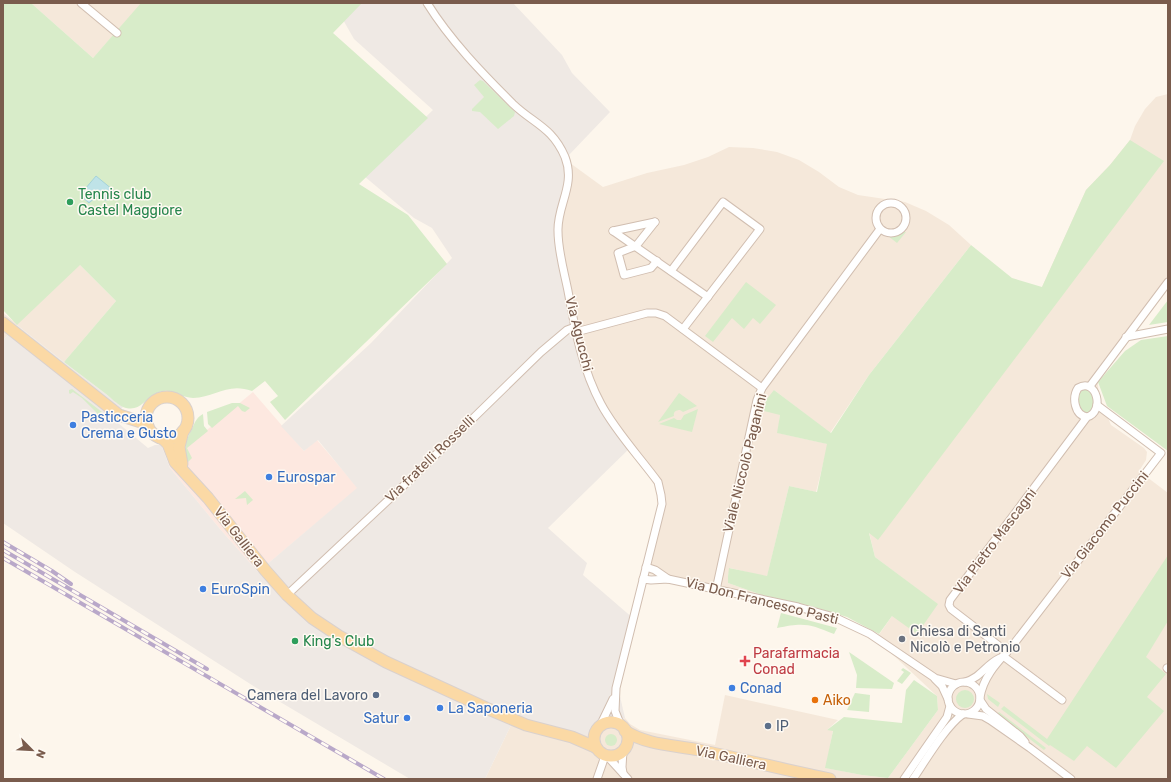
<svg xmlns="http://www.w3.org/2000/svg" width="1171" height="782" font-family="Rubik,sans-serif">
<rect width="100%" height="100%" fill="#fdf6ec"/>
<g fill="#f5e8da">
<path d="M31,3H142L93,58Z"/>
<path d="M1168,94V287L1097,374L1099,397L1111,425L1144,448L1147,452L1146,460L1139,471L1168,493V779H485L515,717L603,730L625,718L630,724L640,730L715,745L725,695L838,720L827,730H833L826,768L862,775L888,778L938,710L937,696L876,639L892,616L937,604L875,557L869,532L1042,287L1086,190L1110,165L1130,140L1135,126L1145,109L1156,97Z"/>
<path d="M729,147L753,148L777,152L799,160L819,172L839,187L858,195L905,202L926,211L949,225L971,245L869,375L830,433L774,390L780,415L778,433L828,444L816,492L789,486L767,577L730,568L728,576V583L762,595L648,574L661,509L659,487L616,426L596,390L581,344L559,245L570,163L603,187L647,173L684,165L708,157Z"/>
<path d="M79,264L116,301L64,362L17,325L3,340V313L17,324Z"/>
</g>
<path fill="#fde8e0" d="M253,392L304,451L317,440L358,488L258,572L220,529L170,468L168,462Z"/>
<path fill="#efe9e4" d="M347,3H513L562,55L572,73L610,112L569,155L570,163L559,245L581,344L596,390L616,426L633,445L548,528L587,563L583,575L634,619L630,647L619,692L625,718L603,730L586,735L554,731L515,717L485,779H410L255,687L75,572L3,523V340L17,325L64,362L123,407L112,418L148,448L155,445H160L162,447L170,468L220,529L258,572L357,488L318,440L304,451L281,426L371,343L452,258L432,228L414,218L364,176L433,110L354,39L338,11Z"/>
<g fill="#d8ecc9">
<path d="M3,3H31L93,58L141,3H362L333,33L428,118L359,184L408,215L447,264L285,420L270,402L278,396L265,381L252,391C228,382 215,397 193,398C179,398 171,385 155,394C144,400 139,413 123,407C117,404 111,398 106,394C92,383 78,373 64,362L116,301L80,265L17,325L3,310Z"/>
<path d="M480,80L483,81L515,112L514,116L498,129L480,112L472,111V109L484,97L474,85Z"/>
<path d="M1130,140L1164,161L878,540L869,533L875,557L938,604L917,634L892,616L879,634L847,617L811,606L762,595L728,583V576L729,568L767,576L789,486L817,492L827,444L777,433L780,415L764,411L766,400L774,390L831,433L869,375L971,245L1012,278L1042,287L1086,190L1110,165Z"/>
<path d="M904,232H906L897,243L888,236L896,235Z"/>
<path d="M746,282L776,305L760,324L753,318L744,329L732,318L713,342L705,336Z"/>
<path d="M1168,300V322L1149,325Z"/>
<path d="M1168,336V451L1107,406L1098,382L1125,351L1141,340Z"/>
<path d="M72,389L102,412L96,417H92L97,413L82,398L73,392L70,394L69,393V390Z"/>
<path d="M1084,389C1094,390 1093,399 1094,407L1090,412H1085L1079,408C1078,401 1076,394 1084,389Z"/>
<path d="M679,393L697,406L683,412L680,410C676,410 673,412 674,416L658,422Z"/>
<path d="M232,403H240L250,408L245,412L242,411L238,406L212,428L208,424L207,412Z"/>
<path d="M698,409L692,432L659,424L674,418L677,420H681L684,415Z"/>
<path d="M203,414L204,426L208,431L187,448L192,458L188,462C182,449 186,440 192,429C195,422 196,418 203,414Z"/>
<path d="M245,491L253,500L247,505L246,498L235,499Z"/>
<path d="M1168,555V621L1146,657L1166,674L1147,697L1164,711L1116,768L1087,746L1074,761L1050,745L1049,746L1001,709L1004,706L1047,739Z"/>
<path d="M781,613L837,628L834,634C810,624 804,622 777,628Z"/>
<path d="M849,652L894,683L892,689L856,688L857,675Z"/>
<path d="M903,668L911,673L902,684L897,681L904,672L901,670Z"/>
<path d="M914,680L937,696L938,710L888,778L862,775L825,768L833,731L827,730L844,717L902,723L906,690Z"/>
<circle cx="965" cy="699" r="9"/>
<path d="M855,693L870,695L869,712L847,710Z"/>
<path d="M987,694L1000,703L998,707L988,699Z"/>
<path d="M999,712L1046,748L1044,750L997,714Z"/>
<circle cx="611" cy="740" r="6"/>
</g>
<path fill="#bfe3e8" stroke="#a5d3da" d="M96,176L118,194L114,199L105,200L98,195L89,203L80,195Z"/>
<g fill="none" stroke-linecap="round" stroke-linejoin="round">
<g stroke="#d1beb0" stroke-width="9">
<g id="street">
<path d="M81,3L117,33"/>
<path d="M427,3C450,40 482,73 513,104C534,124 552,127 565,157C576,185 557,205 558,231C558,251 564,271 568,291C575,329 582,369 601,404C616,432 639,456 658,482L661,495L662,504L616,688L615,711L621,726"/>
<circle cx="891" cy="218" r="15"/>
<path d="M655,222L636,246L618,253L624,275L651,268L657,261"/>
<path d="M613,231L708,297"/>
<path d="M613,231L655,222"/>
<path d="M671,271L723,202L760,229L683,329"/>
<path d="M576,332L647,313H656L665,316L762,388"/>
<path d="M1126,337L1168,329"/>
<path d="M1090,386L1168,282"/>
<path d="M646,567L655,570L668,579"/>
<path d="M643,579L651,580L668,579L798,607L834,617L870,634L935,678L956,684"/>
<path d="M716,590L757,400L762,388L880,229"/>
<path d="M287,595L416,474L541,352L567,330L575,327"/>
<path d="M1007,652L951,609L949,605L950,600L1087,417C1105,412 1097,377 1078,388C1072,397 1074,415 1087,417"/>
<path d="M1003,656L1062,700"/>
<path d="M1167,668L1168,669"/>
<path d="M935,679L942,686L948,699"/>
<path d="M965,682C982,677 985,665 1000,658"/>
<circle cx="964" cy="698" r="16"/>
<path d="M980,697C984,675 998,662 1013,645L1161,453L1097,405"/>
<path d="M980,700L986,709L1020,736L1025,742"/>
<path d="M968,714L983,716L990,720L1030,748L1071,779"/>
<path d="M600,726L613,699"/>
<path d="M623,751L622,767L623,773"/>
<path d="M607,756L628,779"/>
<path d="M597,779L605,756"/>
<path d="M904,779L947,717L950,706"/>
<path d="M913,779C926,760 945,727 963,714"/>
</g>
</g>
<g stroke="#dad1cd" stroke-width="13">
<g id="primary">
<path d="M3,323L119,415L141,422L148,426"/>
<circle cx="167" cy="418" r="21"/>
<path d="M162,438L168,444L175,462L208,498L265,570L287,595L312,618L339,636L386,662L486,708L526,725L572,737L595,747"/>
<path d="M182,464L179,447L183,431"/>
<circle cx="611" cy="739" r="17"/>
<path d="M625,731C647,745 674,745 699,750C742,759 786,770 830,779"/>
</g>
</g>
<use href="#street" stroke="#fff" stroke-width="7"/>
<use href="#primary" stroke="#fbd9a5" stroke-width="11"/>
<g stroke="#b9a8c9" stroke-width="4">
<g id="rail">
<path d="M3,542L52,571L71,584"/>
<path d="M3,550L207,669"/>
<path d="M3,558L384,779"/>
</g>
</g>
<use href="#rail" stroke="#fffaf3" stroke-width="2.5" stroke-dasharray="8" stroke-linecap="butt"/>
</g>
<g fill="#2e9e5b" stroke="#fffaf3" stroke-width="1.5">
<circle cx="70" cy="202" r="4"/>
<circle cx="295" cy="641" r="4"/>
</g>
<g fill="#3f7fe0" stroke="#fffaf3" stroke-width="1.5">
<circle cx="73" cy="425" r="4"/>
<circle cx="269" cy="477" r="4"/>
<circle cx="203" cy="589" r="4"/>
<circle cx="732" cy="688" r="4"/>
<circle cx="440" cy="708" r="4"/>
<circle cx="407" cy="718" r="4"/>
</g>
<circle fill="#6b7280" stroke="#fffaf3" stroke-width="1.5" cx="902" cy="639" r="4"/>
<path fill="#e0444e" stroke="#fffaf3" stroke-width="1.5" d="M743 655h4v4h4v4h-4v4h-4v-4h-4v-4h4z"/>
<g fill="#5c6f8a" stroke="#fffaf3" stroke-width="1.5">
<circle cx="376" cy="695" r="4"/>
<circle cx="768" cy="726" r="4"/>
</g>
<circle fill="#e8710a" stroke="#fffaf3" stroke-width="1.5" cx="815" cy="700" r="4"/>
<g text-anchor="middle" dominant-baseline="central" stroke-width="3" stroke-linejoin="round" paint-order="stroke">
<g font-size="14" fill="#27864d" stroke="#fffaf3" text-anchor="start">
<text x="78" y="194">Tennis club<tspan x="78" dy="16">Castel Maggiore</tspan></text>
<text x="303" y="641">King's Club</text>
</g>
<g font-size="14" fill="#7a5c4d" stroke="#fffaf3">
<text transform="translate(579 334) rotate(76)">Via Agucchi</text>
<text transform="translate(430 459) rotate(-44)">Via fratelli Rosselli</text>
<text transform="translate(745 463) rotate(-76)">Viale Niccolò Paganini</text>
<text transform="translate(1105 525) rotate(-52)">Via Giacomo Puccini</text>
<text transform="translate(239 537) rotate(52)">Via Galliera</text>
<text transform="translate(995 541) rotate(-53)">Via Pietro Mascagni</text>
<text transform="translate(762 601) rotate(14)">Via Don Francesco Pasti</text>
<text transform="translate(731 758) rotate(12)">Via Galliera</text>
</g>
<g font-size="14" fill="#366cbe" stroke="#fffaf3" text-anchor="start">
<text x="81" y="417">Pasticceria<tspan x="81" dy="16">Crema e Gusto</tspan></text>
<text x="277" y="477">Eurospar</text>
<text x="211" y="589">EuroSpin</text>
<text x="740" y="688">Conad</text>
<text x="448" y="708">La Saponeria</text>
<text x="399" y="718" text-anchor="end">Satur</text>
</g>
<g font-size="14" fill="#5b616d" stroke="#fffaf3" text-anchor="start">
<text x="910" y="631">Chiesa di Santi<tspan x="910" dy="16">Nicolò e Petronio</tspan></text>
</g>
<g font-size="14" fill="#be3a42" stroke="#fffaf3" text-anchor="start">
<text x="753" y="653">Parafarmacia<tspan x="753" dy="16">Conad</tspan></text>
</g>
<g font-size="14" fill="#4e5e75" stroke="#fffaf3" text-anchor="end">
<text x="368" y="695">Camera del Lavoro</text>
<text x="776" y="726" text-anchor="start">IP</text>
</g>
<g font-size="14" fill="#c56008" stroke="#fffaf3" text-anchor="start">
<text x="823" y="700">Aiko</text>
</g>
</g>
<rect width="1171" height="782" fill="none" stroke="#7a5c4d" stroke-width="8"/>
<g transform="translate(32 750) rotate(114)" stroke="#fffaf3" stroke-width="3" paint-order="stroke">
<path d="M0-3L7 15L0 10L-7 15Z" fill="#7a5c4d"/>
<text y="-6" font-size="11" font-weight="bold" text-anchor="middle" fill="#7a5c4d">N</text>
</g>
</svg>
